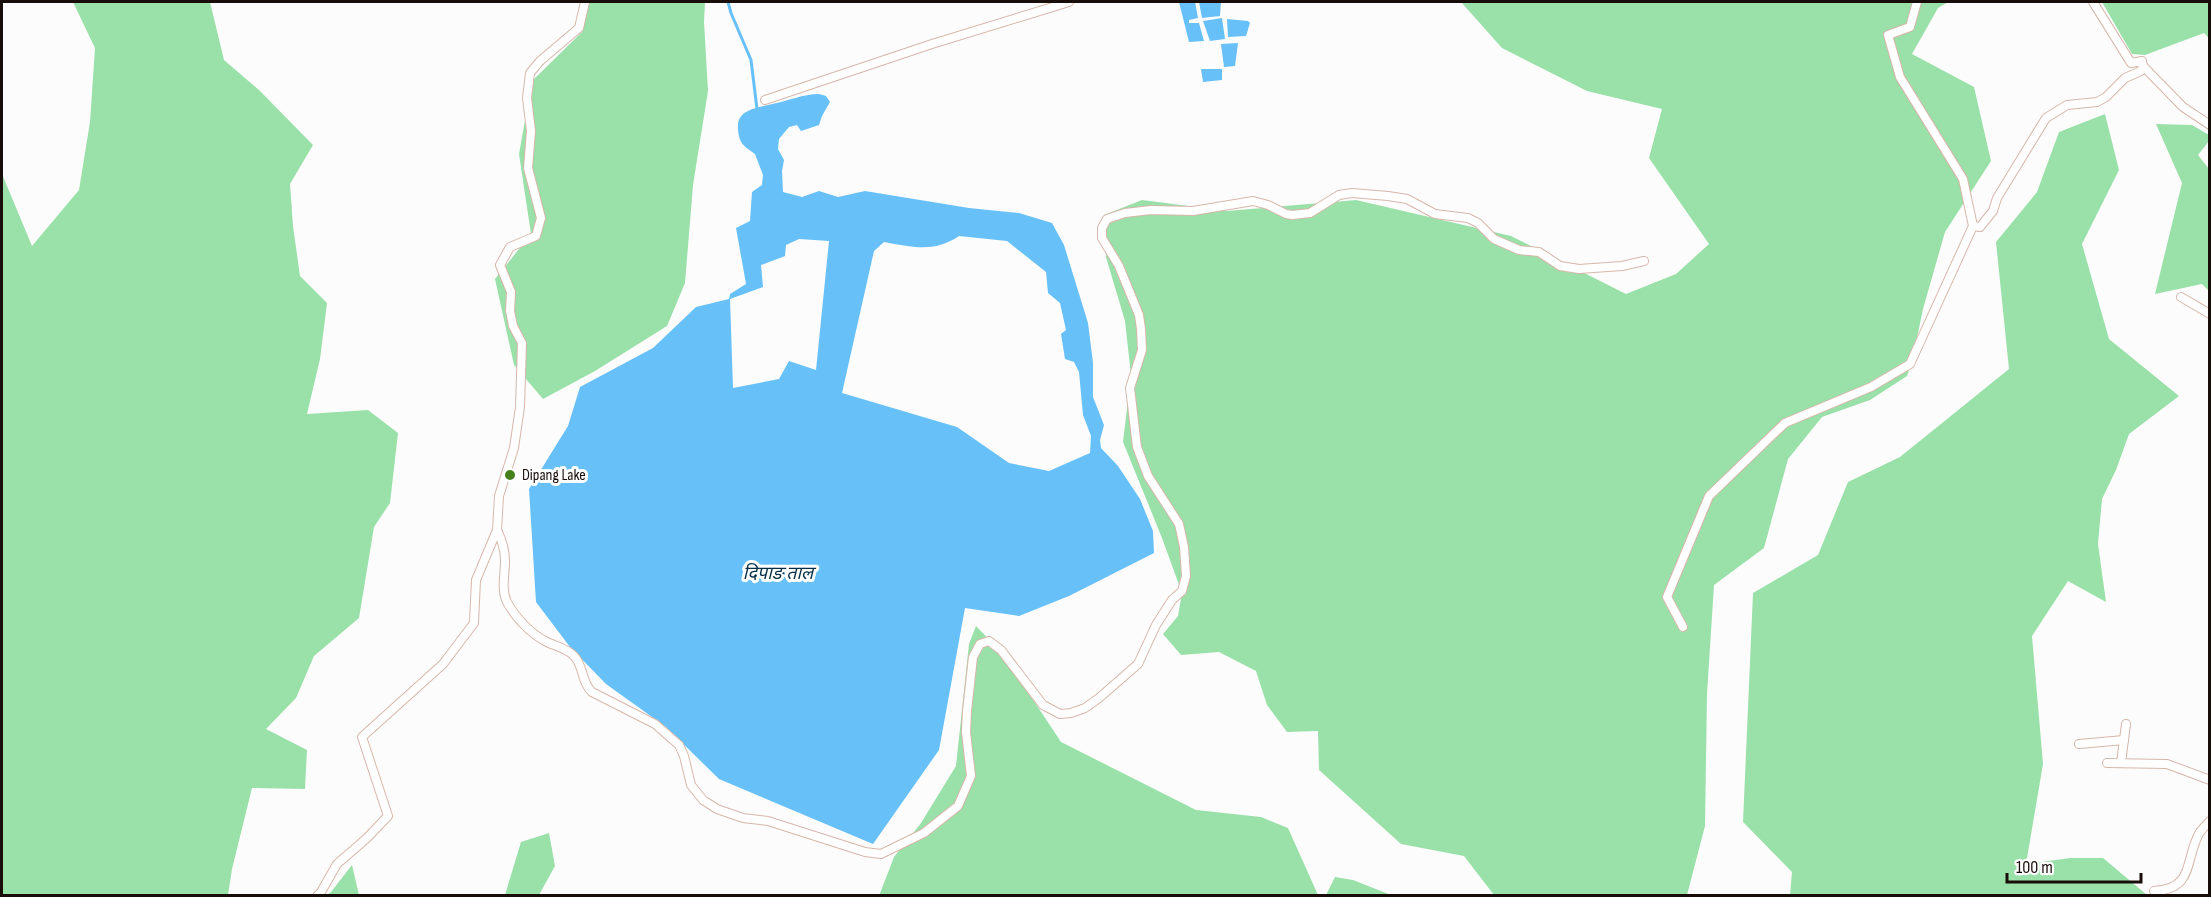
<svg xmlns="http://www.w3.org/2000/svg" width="2211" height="897" font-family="'Sofia Sans Condensed','Noto Sans Devanagari',sans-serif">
<rect width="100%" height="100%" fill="#fcfcfc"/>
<g fill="#9ae0a9">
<path d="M73,2H210L224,60L259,90L313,145L290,184L293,226L300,276L327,303L320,359L307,414L368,410L398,433L390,503L374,527L359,618L314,656L296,698L266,729L307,750L305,789L252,788L232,869L228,895H2V174L32,246L79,190L90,122L95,48Z"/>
<path d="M585,2H705L704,22L708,91L693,185L685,283L667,326L595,371L543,399L514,365L495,279L531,234L519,154L532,81L582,32Z"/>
<path d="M1461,2H1948L1938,8L1912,54L1974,87L1991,161L1945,232L1923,309L1912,362L1907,376L1870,400L1822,417L1788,459L1764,548L1714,585L1707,694L1705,826L1687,895H1494L1464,856L1401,844L1319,770L1318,731L1287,732L1267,705L1256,671L1219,652L1181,655L1163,634L1178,616L1182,593L1162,538L1123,442L1131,375L1125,321L1106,257L1104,215L1142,200L1227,211L1356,200L1511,236L1626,294L1676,274L1709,244L1649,158L1662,109L1587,91L1502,48Z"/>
<path d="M2102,2H2209V38L2204,33L2145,55L2132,54Z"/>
<path d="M2105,114L2119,170L2082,244L2109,339L2179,396L2129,434L2116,470L2102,499L2098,544L2106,602L2068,581L2032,636L2043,764L2026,864L2070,858H2103L2147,895H1790L1792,872L1743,822L1753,593L1818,555L1848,482L1900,457L2009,369L1996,242L2037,192L2059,132Z"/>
<path d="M2156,124L2192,125L2209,135V141L2198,155L2209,169V291L2202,284L2155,294L2182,183Z"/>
<path d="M976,626L1002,653L1061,742L1196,810L1261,817L1288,828L1318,895L879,896L894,857L921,823L956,766L969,644Z"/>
<path d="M549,833L555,866L539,895H505L521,842Z"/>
<path d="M352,865L359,895H327L331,892Z"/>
<path d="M1335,877L1353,880L1391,895H1326Z"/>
</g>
<g fill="#67c0f8" fill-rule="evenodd">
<path d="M1179,2H1195L1198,18L1189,20V23H1199L1204,41L1189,42Z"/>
<path d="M1199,2H1221L1220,16L1202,18Z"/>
<path d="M1222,18L1225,39L1210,41L1203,21Z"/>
<path d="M1227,19L1248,21L1250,23L1246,36L1228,37Z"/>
<path d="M1238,43L1235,66L1224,67L1221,44Z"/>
<path d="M1201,69H1222V80L1203,82Z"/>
<path d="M819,94L826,96L830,102L822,116L819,125L801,131L797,125L789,127L779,139L778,149L784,160L782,171L783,192L802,197L819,191L838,197L865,191L969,208L1019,213L1052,223L1064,245L1088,323L1093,363V397L1104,425L1100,440L1101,448L1118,466L1140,499L1153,531L1154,553L1069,596L1019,616L965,608L939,750L873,844L719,779L666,727L606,684L570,647L536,602L529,489L568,426L580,387L653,348L696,307L729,299L730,294L746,284L736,228L750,221L752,192L762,185L763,175L755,154C744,146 739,144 738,129C736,109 757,108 772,104C788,101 803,94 819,94ZM959,236L1007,241L1046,272L1048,293L1060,303L1066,330L1061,334L1065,359L1074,362L1079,372L1083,415L1091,436L1090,453L1049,471L1009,463L957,427L842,393L874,251L884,242C912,247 934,253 959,236ZM799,239L829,241L816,370L789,361L779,379L733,388L730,299L763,287L761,265L785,256L786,245Z"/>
</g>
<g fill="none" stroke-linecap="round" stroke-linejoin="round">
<path stroke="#67c0f8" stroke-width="3" d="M728,2L731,13L751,60L757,109"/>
<g stroke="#d6b7aa" stroke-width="10">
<g id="street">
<path d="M2143,66L2183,107L2210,125"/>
<path d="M765,100L932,44L1069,2"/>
<path d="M1973,226L1980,227L1993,211L1997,198L2046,118L2067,105L2097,102L2106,97L2125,78L2141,71L2143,66L2142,61L2131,63L2093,2"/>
<path d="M2181,297L2210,314"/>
<path d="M497,530C502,540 505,550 505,561C505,574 501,590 507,602C515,617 530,633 545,641C554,646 567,648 574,656C584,666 581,682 592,692L655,724L679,745L684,756L691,785L703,800L717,809L743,818L768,821L865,852L881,854L924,833L958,806L971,776L966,732L967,711L973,657L980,644L989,641L1001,650L1043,705L1060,714L1071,713L1085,708L1099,698L1138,664L1156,625L1172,600L1182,591L1186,576L1184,547L1179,524L1148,476L1137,447L1130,388L1142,350L1141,329L1139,315L1119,266L1102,238V228L1107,219L1125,213L1151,210L1193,211L1253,201L1268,205L1286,214L1292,215L1310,213L1339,195L1352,193L1388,196L1407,199L1435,214L1468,218L1478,223L1494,239L1519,250L1539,252L1560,266L1579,269L1622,266L1644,261"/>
<path d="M1683,627L1667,597L1709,496L1785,423L1871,387L1910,364L1973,226L1963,179L1900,77L1888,35L1910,27L1917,2"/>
<path d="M2079,744L2124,740"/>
<path d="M2107,763L2167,764L2210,780"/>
<path d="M2121,763L2126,724"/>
<path d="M2154,891C2196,889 2184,858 2200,832C2203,828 2207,824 2210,821"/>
<path d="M317,896L321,892L337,864L367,838L388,816L362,737L443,664L474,623L476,580L497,530L499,496L514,448L520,407L522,343L513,326L510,311L511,292L500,265L510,247L536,236L541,218L528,168L531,131L527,98L530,73L540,61L579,28L585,2"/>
</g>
</g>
<use href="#street" stroke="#fff" stroke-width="8"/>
</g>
<circle fill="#46801b" stroke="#fff" stroke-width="2" cx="510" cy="475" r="6"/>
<g text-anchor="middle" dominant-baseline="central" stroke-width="6" stroke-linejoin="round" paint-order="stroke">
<g font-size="16" fill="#180d09" stroke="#fff" text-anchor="start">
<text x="522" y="475">Dipang Lake</text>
</g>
<g font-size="18" font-style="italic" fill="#052e44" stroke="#fff">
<text x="778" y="573">दिपाङ ताल</text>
</g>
</g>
<rect width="2211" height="897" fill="none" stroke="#180d09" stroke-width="6"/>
<path d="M2007 873v9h134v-9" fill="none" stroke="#180d09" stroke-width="3"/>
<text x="2016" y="873" font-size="18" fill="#180d09" stroke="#ffffff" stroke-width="4.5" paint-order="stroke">100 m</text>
</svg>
